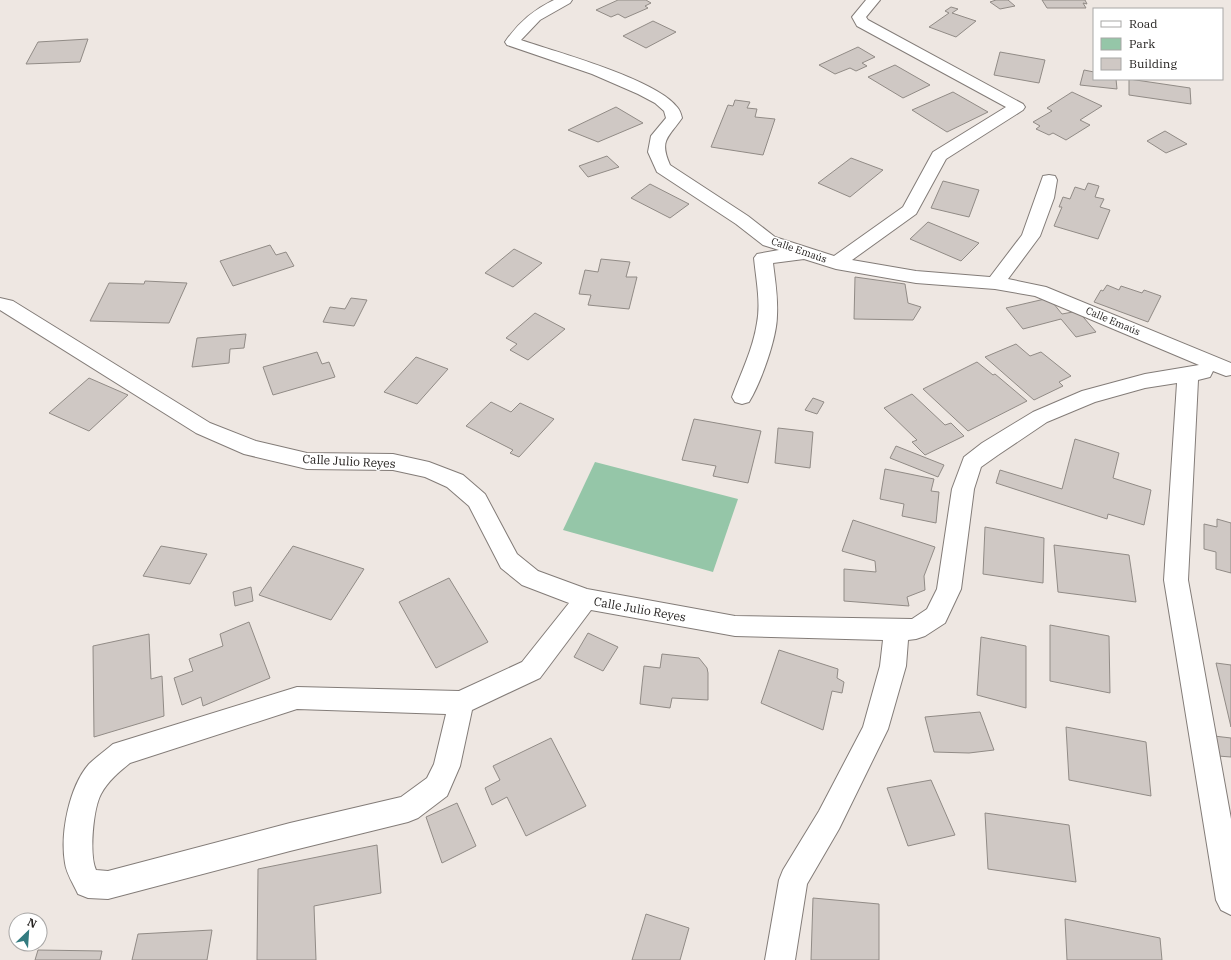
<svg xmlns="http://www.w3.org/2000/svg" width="1231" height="960" font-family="'IBM Plex Serif',serif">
<rect width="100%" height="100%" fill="#eee7e2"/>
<path fill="#95c6a8" d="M595,462L738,499L713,572L563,530Z"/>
<g fill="#cfc8c4" stroke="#918b86">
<path d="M618,0H646L651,3L645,6L648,8L625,18L618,14L611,17L596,10Z"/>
<path d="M996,0H1008L1015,6L1000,9L990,2Z"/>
<path d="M1042,0H1085L1087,4L1083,3L1086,8H1047Z"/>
<path d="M951,7L958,9L952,13L976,21L956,37L929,27L949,13L945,11Z"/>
<path d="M653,21L676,32L646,48L623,36Z"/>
<path d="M88,39L80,62L26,64L38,42Z"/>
<path d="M858,47L875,57L862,63L867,66L856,71L850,68L835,74L819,65Z"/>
<path d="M1000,52L1045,60L1039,83L994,75Z"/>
<path d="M895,65L930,85L903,98L868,77Z"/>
<path d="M1084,70L1094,72V79H1116L1117,89L1080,85Z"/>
<path d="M1129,79L1190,88L1191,104L1129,95Z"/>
<path d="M953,92L988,112L947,132L912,110Z"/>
<path d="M1072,92L1102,106L1080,120L1090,125L1066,140L1053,133L1049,135L1036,129L1040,126L1033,122L1052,111L1047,108Z"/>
<path d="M735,100L750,102L747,108L757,109L755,117L775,119L763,155L711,147L728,105L733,106Z"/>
<path d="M616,107L643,123L598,142L568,130Z"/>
<path d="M1165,131L1187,144L1166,153L1147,141Z"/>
<path d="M607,156L619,167L588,177L579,166Z"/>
<path d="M851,158L883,170L850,197L818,183Z"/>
<path d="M943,181L979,190L969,217L931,208Z"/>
<path d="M1088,183L1099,186L1095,197L1104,199L1100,207L1110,210L1098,239L1054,226L1062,207H1059L1063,197L1070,199L1075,187L1085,190Z"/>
<path d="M650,184L689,204L670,218L631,198Z"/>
<path d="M928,222L979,243L961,261L910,239Z"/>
<path d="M270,245L276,255L286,252L294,266L233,286L220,261Z"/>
<path d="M514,249L542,263L513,287L485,273Z"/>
<path d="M601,259L630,262L626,277H637L629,309L588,305L591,295L579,294L585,270L598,272Z"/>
<path d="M855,277L905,284L908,303L921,307L913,320L854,319Z"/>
<path d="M145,281L187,283L169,323L90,321L109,283L144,284Z"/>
<path d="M1107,285L1119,290L1121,286L1142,293L1144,290L1161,296L1148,322L1094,302L1101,290L1103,291Z"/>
<path d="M351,298L367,300L354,326L323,322L330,307L345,309Z"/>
<path d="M1049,298L1062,314L1078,311L1096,332L1076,337L1061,319L1023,329L1006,308Z"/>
<path d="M535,313L565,329L528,360L510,350L517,344L506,338Z"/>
<path d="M246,334L244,348L230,349L229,363L192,367L197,338Z"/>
<path d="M1016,344L1030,356L1041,352L1071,376L1059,382L1063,386L1034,400L985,357Z"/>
<path d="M317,352L322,364L329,362L335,377L273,395L263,367Z"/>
<path d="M416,357L448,369L417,404L384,392Z"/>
<path d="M977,362L993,375L995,374L1027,401L968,431L923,389Z"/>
<path d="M89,378L128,395L89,431L49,413Z"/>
<path d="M912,394L945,425L951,423L964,436L925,455L912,442L917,440L884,408Z"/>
<path d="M813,398L824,402L817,414L805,410Z"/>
<path d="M491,402L511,412L520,403L554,419L519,457L510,453L513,450L466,426Z"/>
<path d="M694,419L761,431L748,483L713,476L716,466L682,460Z"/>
<path d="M778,428L813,432L810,468L775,463Z"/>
<path d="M1075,439L1119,453L1113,478L1151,490L1144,525L1108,514L1107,519L996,483L1000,470L1062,489Z"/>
<path d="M896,446L944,465L938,477L890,458Z"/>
<path d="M885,469L934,479L931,491L939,492L936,523L902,516L904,504L880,499Z"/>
<path d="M1217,519L1231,523V573L1216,569V552L1204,549V524L1217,527Z"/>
<path d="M853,520L935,547L924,576L925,590L907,597L909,606L844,601V569L876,572L875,561L842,551Z"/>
<path d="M985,527L1044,538L1043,583L983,574Z"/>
<path d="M1054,545L1129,555L1136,602L1058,592Z"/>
<path d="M161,546L207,554L190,584L143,576Z"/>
<path d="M293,546L364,569L331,620L259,595Z"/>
<path d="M449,578L488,642L436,668L399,602Z"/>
<path d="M251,587L253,601L235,606L233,592Z"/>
<path d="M249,622L270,678L203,706L201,697L182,705L174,678L193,671L189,659L223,646L220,634Z"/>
<path d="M1050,625L1109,636L1110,693L1050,681Z"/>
<path d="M588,633L618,647L603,671L574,657Z"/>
<path d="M149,634L151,679L162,676L164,716L94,737L93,646Z"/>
<path d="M981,637L1026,646V708L977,695Z"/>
<path d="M779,650L838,669L837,678L844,682L842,693L832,691L823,730L761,703Z"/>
<path d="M662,654L699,658L707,668L708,673V700L672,698L670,708L640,704L644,666L660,668Z"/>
<path d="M1216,663L1231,665V727Z"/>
<path d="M980,712L994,750L969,753L934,752L925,717Z"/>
<path d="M1066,727L1146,742L1151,796L1069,780Z"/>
<path d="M1214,736L1231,738V757L1218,756Z"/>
<path d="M551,738L586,806L526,836L507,797L492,805L485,788L500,780L493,766Z"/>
<path d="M931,780L955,835L908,846L887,788Z"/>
<path d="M457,803L476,846L442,863L426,817Z"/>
<path d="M985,813L1069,825L1076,882L988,869Z"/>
<path d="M377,845L381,893L314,906L316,960H257L258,869Z"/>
<path d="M813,898L879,904V960H811Z"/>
<path d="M646,914L689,928L680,960H632Z"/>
<path d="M1065,919L1160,938L1162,960H1067Z"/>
<path d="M212,930L207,960H132L138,934Z"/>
<path d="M38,950L102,951L100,960H35Z"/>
</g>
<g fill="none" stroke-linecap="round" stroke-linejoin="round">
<g stroke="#837c78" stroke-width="2">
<path id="street" d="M554,0H572L570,3L540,20L521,40C556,52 656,79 677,107C680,110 681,114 682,118C668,138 659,140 670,165L748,216L775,237L834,256L903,207L933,152L1006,107L857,26L852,17L866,0H880L866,17L868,20L1023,104L1025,107L1023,110L946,159L916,214L852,260L916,271L990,277L1022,235L1043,176L1049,175L1055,176L1057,180L1054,198L1040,236L1008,279L1046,287L1231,363V375L1226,376L1213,371L1210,377L1198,380L1188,580L1231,819V915L1221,910L1216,900L1164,580L1177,383L1145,388L1095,402L1047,422L998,455L981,467L974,489L961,589L945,623L925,636L916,639L908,640L906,666L888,729L839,829L807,884L795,960H765L779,880L783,870L819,811L863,727L880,666L883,640L735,636L591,610L540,678L472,710L460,766L447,796L418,818L408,822L290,851L108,899L88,898L78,894C74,885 66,873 65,863C60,834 69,787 89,764C96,757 105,751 113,744L297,687L459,691L522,662L569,603L522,585L501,568L469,506L447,487L425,477L393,470L307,469L244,454L196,433L0,310V298L13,301L210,423L256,441L307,453L393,454L429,462L463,475L485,494L517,554L538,571L587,589L735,616L912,619L927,609L937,589L952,489L964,457L982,443L1033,412L1082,391L1145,374L1199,365L1035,296L995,289L916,283L836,269L804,259L773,263C775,280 778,297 777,315C777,338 761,382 749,402L742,404L735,402L732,397C741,373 753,349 757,323C761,302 756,279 754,258L757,254L779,250L763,245L736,224L657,172L648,152L651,136L666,118L664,111L655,103L638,94L592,74L507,45L505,42C518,23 533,10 554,0ZM297,709L446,714L434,764L427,778L401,797L290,823L108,871L96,870C89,855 93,809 101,794C108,781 119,772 130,763Z"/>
</g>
<use href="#street" fill="#fff" fill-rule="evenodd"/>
</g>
<g text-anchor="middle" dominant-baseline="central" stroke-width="3" stroke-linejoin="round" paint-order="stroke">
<g font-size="10" fill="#252220" stroke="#fff">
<text transform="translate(799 250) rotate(19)">Calle Emaús</text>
<text transform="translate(1113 321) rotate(23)">Calle Emaús</text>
</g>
<g font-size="12" fill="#252220" stroke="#fff">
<text transform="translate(349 461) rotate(3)">Calle Julio Reyes</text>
<text transform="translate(640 609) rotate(10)">Calle Julio Reyes</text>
</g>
</g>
<rect x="1093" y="8" width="130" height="72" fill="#ffffff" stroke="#a8a7a6"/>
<rect x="1101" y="21" width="20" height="6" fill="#ffffff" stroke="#a8a7a6"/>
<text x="1129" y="28" font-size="12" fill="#252220">Road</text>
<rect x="1101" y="38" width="20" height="12" fill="#95c6a8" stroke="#a8a7a6"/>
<text x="1129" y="48" font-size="12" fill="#252220">Park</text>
<rect x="1101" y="58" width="20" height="12" fill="#cfc8c4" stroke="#a8a7a6"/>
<text x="1129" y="68" font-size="12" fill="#252220">Building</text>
<g transform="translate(28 932) rotate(25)"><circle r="19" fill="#ffffff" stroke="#a8a7a6"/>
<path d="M0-3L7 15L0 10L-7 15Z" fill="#327b80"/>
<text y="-6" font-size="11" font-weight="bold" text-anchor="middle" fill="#252220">N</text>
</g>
</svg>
